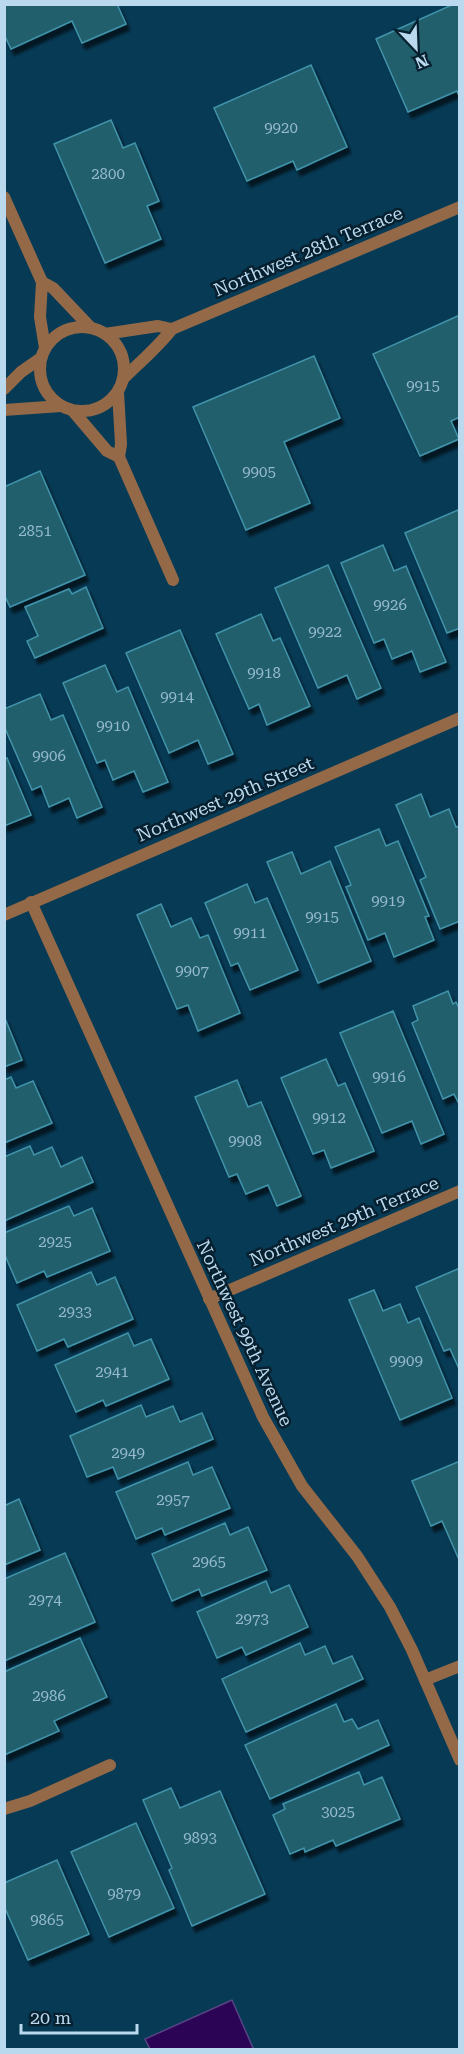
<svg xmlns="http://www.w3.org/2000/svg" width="464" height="2054" font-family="'Roboto Serif',serif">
<defs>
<filter id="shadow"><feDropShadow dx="3.5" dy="6" stdDeviation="1.5" flood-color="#0009"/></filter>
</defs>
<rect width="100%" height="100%" fill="#073a55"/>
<path fill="#2c0456" stroke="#574484" stroke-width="1.5" d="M232,2000L253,2048L249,2050L150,2049L145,2039Z"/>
<g fill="#235e6d" stroke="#4093a9" stroke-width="1.5" filter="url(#shadow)">
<path d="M4,4H117L126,24L82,43L72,21L11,49L4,34Z"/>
<path d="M454,4H460V98L457,91L408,112L376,39Z"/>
<path d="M311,65L347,147L297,170L293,161L247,181L214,108Z"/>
<path d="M111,120L123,148L135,143L159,201L147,206L161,239L105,263L54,144Z"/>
<path d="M460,315V417L451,421L459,439L420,456L373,354Z"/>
<path d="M314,356L340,418L284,442L310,503L246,530L193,407Z"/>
<path d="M40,471L85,575L10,607L4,594V487Z"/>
<path d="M458,510L460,515V628L447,633L405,533Z"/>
<path d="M383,545L394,571L406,566L446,662L420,672L412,651L392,659L384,639L374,643L341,563Z"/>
<path d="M328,565L381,688L357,699L347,675L318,688L275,588Z"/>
<path d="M86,587L103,628L35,658L27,641L38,636L25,607L69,589L72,594Z"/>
<path d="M261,614L273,641L280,638L310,706L267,725L259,704L249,709L216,634Z"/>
<path d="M180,630L233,754L208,764L198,740L169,753L126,653Z"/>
<path d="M105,665L117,692L128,687L168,782L143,792L134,771L113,780L105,760L97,763L63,683Z"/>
<path d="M40,694L51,720L63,715L102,807L77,818L69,798L49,807L41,786L32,790L4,726V709Z"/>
<path d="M7,758L31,815L4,826V759Z"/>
<path d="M421,794L430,817L449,809L456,827L460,826V921L440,929L420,880L426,877L396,805Z"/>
<path d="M379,829L386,846L398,841L429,916L425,917L434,940L394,957L385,933L368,940L346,887L351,885L335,847Z"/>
<path d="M292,852L301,874L330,861L371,961L318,983L267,862Z"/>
<path d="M247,884L255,903L267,898L298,970L250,990L238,963L231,966L205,903Z"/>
<path d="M161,904L171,927L191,918L200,938L208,935L240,1013L198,1031L188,1005L177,1009L137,915Z"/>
<path d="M448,991L453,1004L456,1002L460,1010V1106L454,1094L443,1099L412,1023L418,1020L413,1006Z"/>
<path d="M393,1011L444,1134L421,1144L412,1121L382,1133L340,1033Z"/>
<path d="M4,1016L22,1060L4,1067Z"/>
<path d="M326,1059L338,1086L345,1083L374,1151L331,1168L324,1150L313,1154L281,1078Z"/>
<path d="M11,1077L16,1088L33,1081L52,1123L4,1143V1080Z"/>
<path d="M237,1080L248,1107L261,1102L301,1196L277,1206L268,1185L246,1194L237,1174L229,1177L195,1097Z"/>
<path d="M30,1146L34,1155L52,1147L61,1167L82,1157L93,1182L4,1221V1157Z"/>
<path d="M69,1206L74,1216L92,1208L110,1251L47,1277L44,1271L17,1283L4,1253V1233Z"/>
<path d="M460,1268V1371L450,1349L444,1351L416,1287Z"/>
<path d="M91,1272L97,1285L115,1277L133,1319L68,1347L64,1339L37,1351L17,1305Z"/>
<path d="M374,1290L383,1311L400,1304L408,1323L419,1318L452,1398L400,1420L349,1300Z"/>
<path d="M128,1333L134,1346L151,1339L169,1379L106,1406L103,1400L76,1412L55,1365Z"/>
<path d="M141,1405L146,1417L173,1406L180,1422L202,1413L213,1439L118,1479L113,1467L87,1477L70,1436Z"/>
<path d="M460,1461V1562L442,1521L431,1526L412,1481Z"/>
<path d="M188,1462L193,1475L212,1467L230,1508L165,1535L162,1528L136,1539L116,1492Z"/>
<path d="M19,1499L40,1550L4,1565V1501L6,1505Z"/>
<path d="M225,1523L230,1535L248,1527L267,1570L202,1596L199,1589L172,1601L152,1554Z"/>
<path d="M65,1553L95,1622L4,1661V1579Z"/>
<path d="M266,1581L271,1593L289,1585L308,1627L246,1655L242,1647L217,1658L197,1612Z"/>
<path d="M80,1638L107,1697L54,1721L59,1731L4,1755V1672Z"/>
<path d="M300,1643L305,1655L325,1646L333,1664L352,1656L363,1679L246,1732L222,1679Z"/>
<path d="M336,1704L344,1722L352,1719L358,1729L378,1720L389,1745L270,1799L245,1745Z"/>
<path d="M359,1772L364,1785L382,1777L400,1819L336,1846L333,1840L305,1852L304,1848L290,1854L273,1815L285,1809L283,1804Z"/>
<path d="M171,1788L180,1808L220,1791L265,1894L192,1926L169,1870L172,1868L143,1800Z"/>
<path d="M136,1823L174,1908L109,1937L71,1852Z"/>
<path d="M57,1860L89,1934L28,1960L4,1906V1883Z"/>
</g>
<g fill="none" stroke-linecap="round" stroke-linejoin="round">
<g stroke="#946948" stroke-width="12">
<path d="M4,197L42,282L40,317L45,348"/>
<path d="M42,282L53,288L91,328"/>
<circle cx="82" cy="369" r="42"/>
<path d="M105,334L158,326L172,329"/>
<path d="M123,379C139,363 158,347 172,329L460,207"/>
<path d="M4,389L21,372L41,358"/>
<path d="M118,392L121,444L119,457L173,580"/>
<path d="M4,410L61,406"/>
<path d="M73,411L107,451L119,457"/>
<path d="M31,902L263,1417L302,1486L357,1556L390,1607L412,1650L460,1760"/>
<path d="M4,915L460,718"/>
<path d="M209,1299L460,1191"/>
<path d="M425,1680L460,1666"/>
<path d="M4,1809L30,1801L110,1765"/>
</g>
</g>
<g text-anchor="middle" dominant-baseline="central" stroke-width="5" stroke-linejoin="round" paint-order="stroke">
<g font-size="15" fill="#95bace">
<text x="281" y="128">9920</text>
<text x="108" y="174">2800</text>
<text x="423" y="386">9915</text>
<text x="259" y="472">9905</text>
<text x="35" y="531">2851</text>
<text x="390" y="605">9926</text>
<text x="325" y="632">9922</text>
<text x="264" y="673">9918</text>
<text x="177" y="697">9914</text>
<text x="113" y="726">9910</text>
<text x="49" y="756">9906</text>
<text x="388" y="901">9919</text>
<text x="322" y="917">9915</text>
<text x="250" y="933">9911</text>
<text x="192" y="971">9907</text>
<text x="389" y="1077">9916</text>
<text x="329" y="1118">9912</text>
<text x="245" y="1141">9908</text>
<text x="55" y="1242">2925</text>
<text x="75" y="1312">2933</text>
<text x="406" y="1361">9909</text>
<text x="112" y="1372">2941</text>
<text x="128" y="1453">2949</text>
<text x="173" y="1500">2957</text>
<text x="209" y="1562">2965</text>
<text x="45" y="1600">2974</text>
<text x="252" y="1619">2973</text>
<text x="49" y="1696">2986</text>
<text x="338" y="1812">3025</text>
<text x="200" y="1838">9893</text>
<text x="124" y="1894">9879</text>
<text x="47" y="1920">9865</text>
</g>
<g font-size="18" fill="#bbd9ee" stroke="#06202f">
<text transform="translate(308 251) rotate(-23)">Northwest 28th Terrace</text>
<text transform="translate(225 799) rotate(-23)">Northwest 29th Street</text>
<text transform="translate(344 1221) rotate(-23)">Northwest 29th Terrace</text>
<text transform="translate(245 1333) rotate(65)">Northwest 99th Avenue</text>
</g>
</g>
<rect width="464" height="2054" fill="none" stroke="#bbd9ee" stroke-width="12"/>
<g transform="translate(416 48) rotate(157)" stroke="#06202f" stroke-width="4.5" paint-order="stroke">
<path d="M0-4.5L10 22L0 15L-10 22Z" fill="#bbd9ee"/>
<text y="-9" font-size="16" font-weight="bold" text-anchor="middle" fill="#bbd9ee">N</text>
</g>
<path d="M21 2024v9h116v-9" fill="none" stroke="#bbd9ee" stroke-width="3"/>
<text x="30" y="2024" font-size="18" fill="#bbd9ee" stroke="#06202f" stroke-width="4.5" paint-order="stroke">20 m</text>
</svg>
